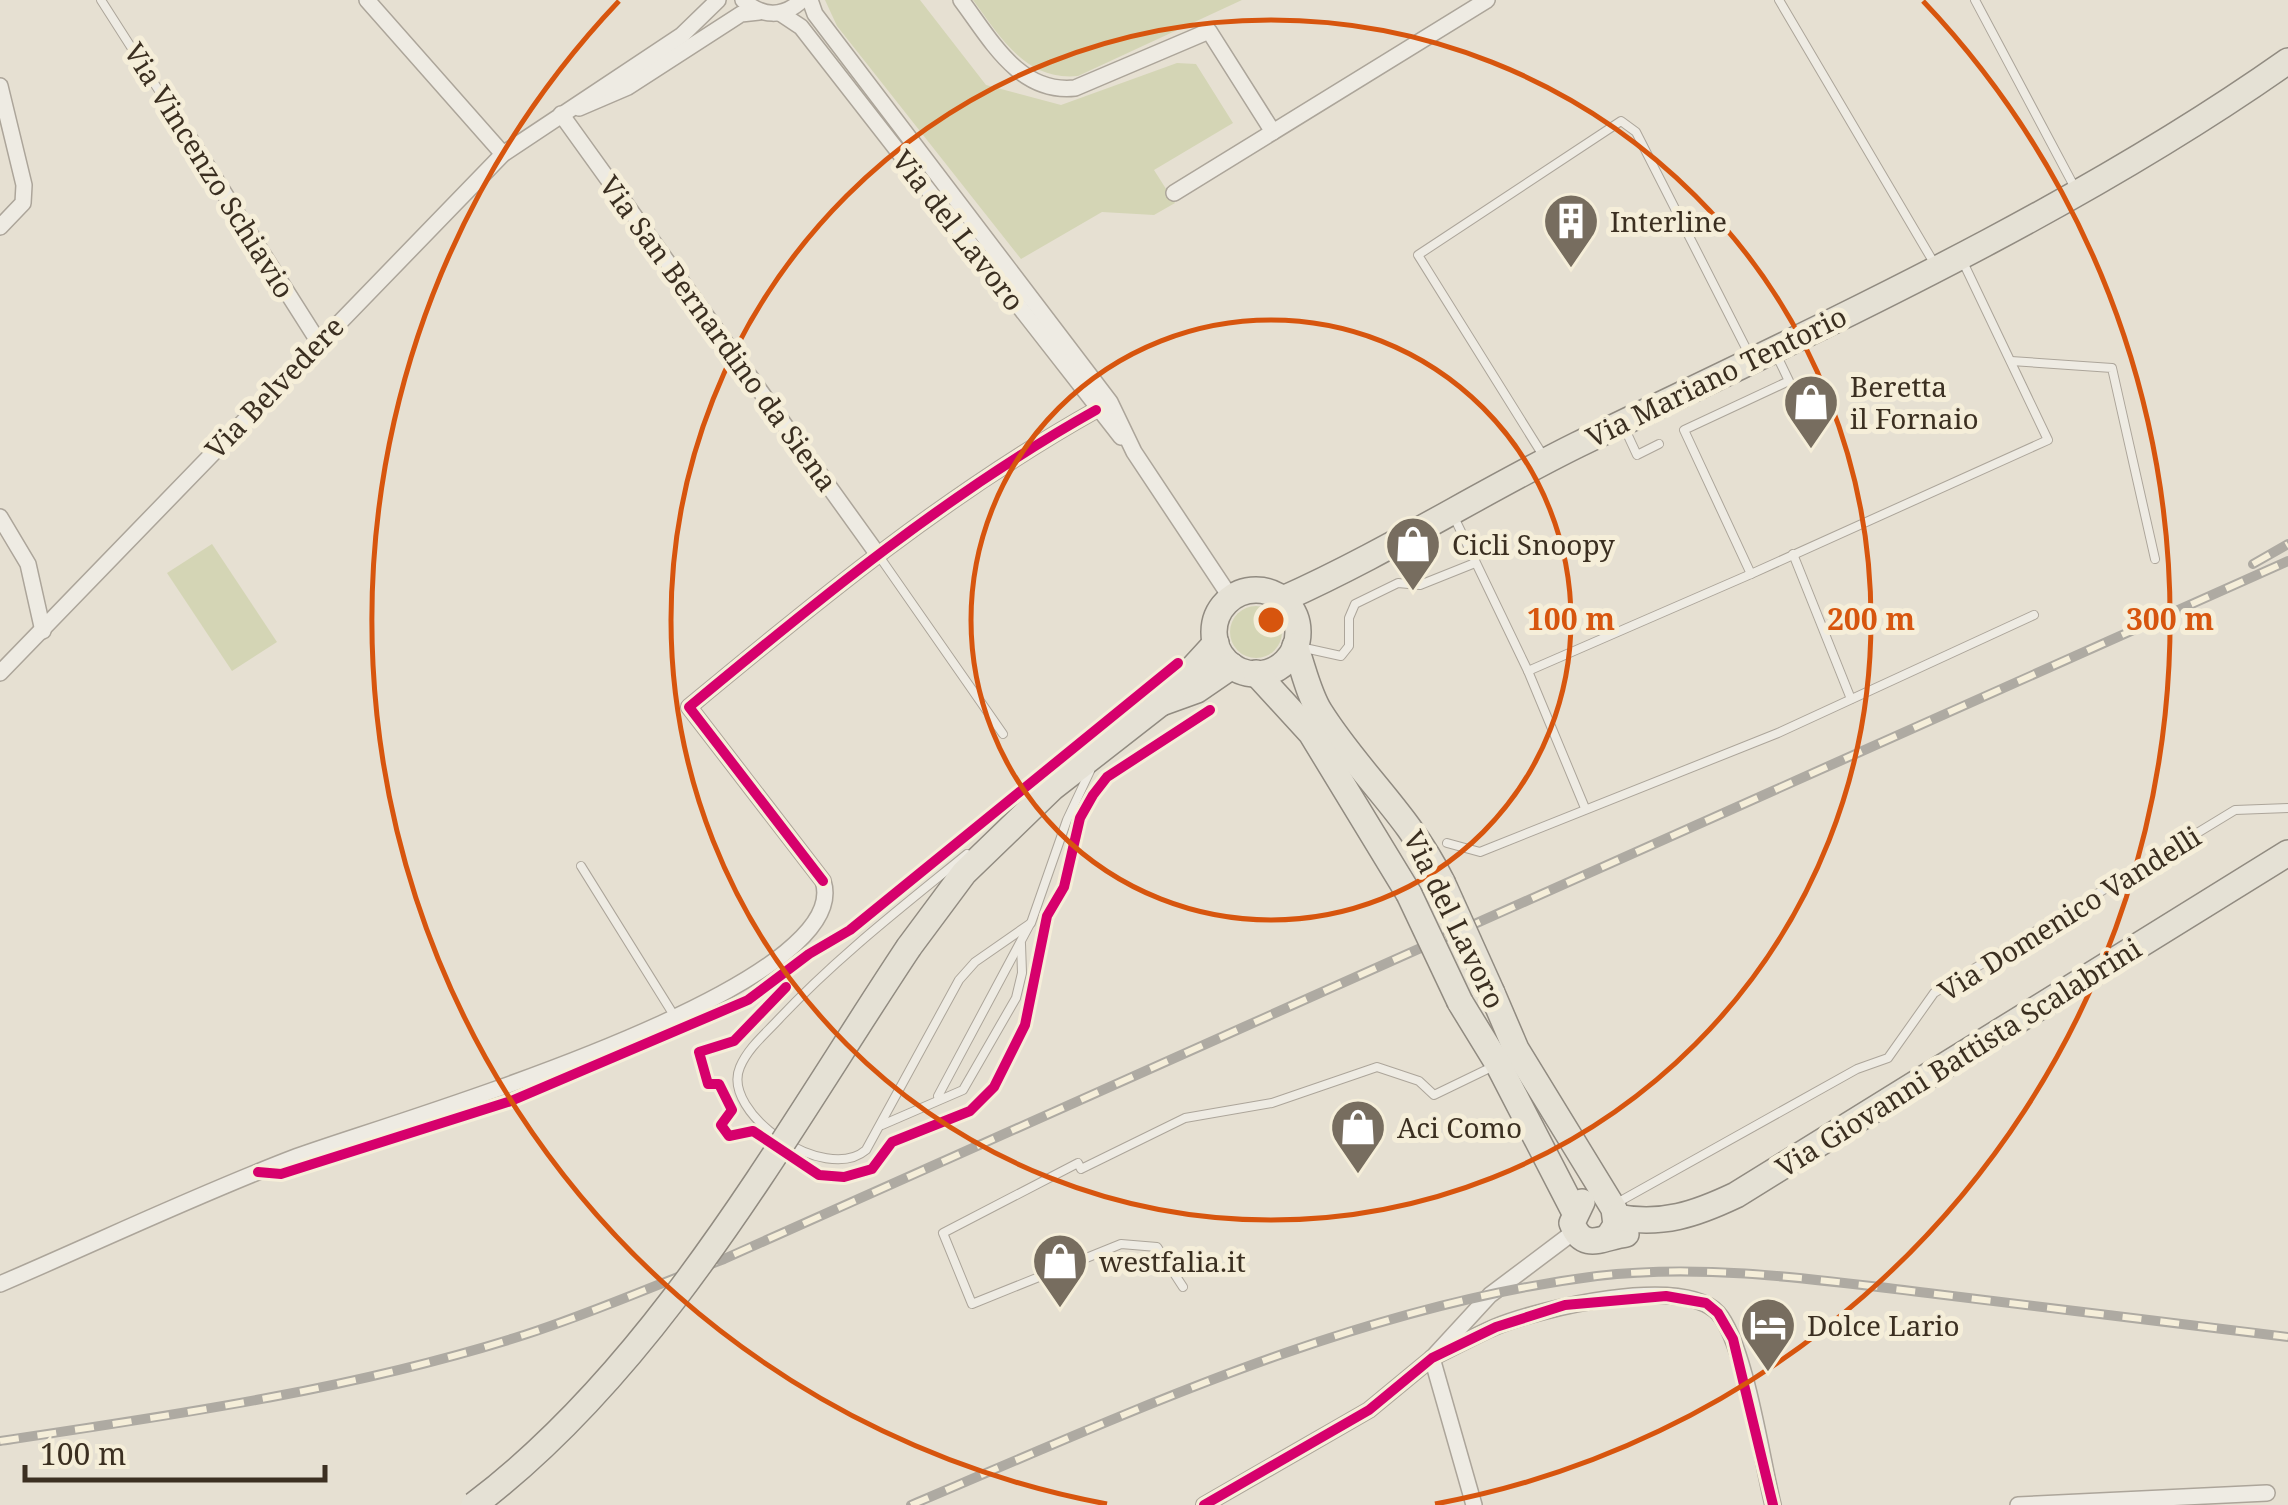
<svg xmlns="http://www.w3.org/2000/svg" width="2288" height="1505" font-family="'Noto Serif',serif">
<rect width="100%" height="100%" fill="#e6e0d2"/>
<g fill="#d4d5b5">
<path d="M825,0H920L986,85L1061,105L1177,63L1196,64L1233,123L1154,170L1175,203L1154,215L1102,212L1021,259L837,26Z"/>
<path d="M973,0H1242L1078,76C1026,81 1001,38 973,0Z"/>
<path d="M212,544L277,642L232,671L167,573Z"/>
<circle cx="1256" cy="632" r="26"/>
</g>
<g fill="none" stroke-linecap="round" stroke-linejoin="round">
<g stroke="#aca59a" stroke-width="10">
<g id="service">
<path d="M101,0L186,133"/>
<path d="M1779,0L1934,263"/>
<path d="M1975,0L2075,188"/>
<path d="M1776,354L1789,381L1684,430L1751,574L2048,440L1963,262"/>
<path d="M2011,361L2112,368L2155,559"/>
<path d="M1624,427L1637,455L1659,444"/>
<path d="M1544,457L1418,255L1621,121L1636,132L1750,356"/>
<path d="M1453,515L1528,671L1751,574"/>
<path d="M1793,554L1851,699"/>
<path d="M879,556L1003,734"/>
<path d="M1300,647L1341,656L1349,646V618L1355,604L1398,583L1420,585L1475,563"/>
<path d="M1528,671L1585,808"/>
<path d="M1447,843L1480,852L1778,733L2034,615"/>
<path d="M967,854C902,907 836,958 778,1020C765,1034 748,1048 740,1067C720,1113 825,1185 866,1150L959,980L975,962L1031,923L1067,820L1090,771"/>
<path d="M581,866L675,1017"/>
<path d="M938,1096L1030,924"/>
<path d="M882,1125L963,1090L1016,998L1022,973L1021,944"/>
<path d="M1615,1204L1857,1069L1888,1058L1934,993L2235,810L2288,808"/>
<path d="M1183,1287L1157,1247L1121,1244L972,1304L943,1233L1078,1163L1081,1169L1185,1118L1272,1103L1377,1067L1419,1081L1434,1095L1494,1066"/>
</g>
</g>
<g stroke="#aca59a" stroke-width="18">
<g id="minor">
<path d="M367,0L503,154"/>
<path d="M743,0C762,17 783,18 802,0"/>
<path d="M810,0L815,14L1110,402L1134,452L1231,598"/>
<path d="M961,0C991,40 1019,94 1075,88L1209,31L1273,132"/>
<path d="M780,13L801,27L1121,437"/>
<path d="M0,86L24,185L23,203L0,227"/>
<path d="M579,108L628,87L741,14L759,12"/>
<path d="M561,114L876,552"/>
<path d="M186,133L318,341"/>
<path d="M1174,193L1487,0"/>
<path d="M0,517L28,564L43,631"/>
<path d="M0,673L503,154L682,35L718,0"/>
<path d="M0,1284C98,1242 194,1196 293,1158C374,1127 859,991 823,881L689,707C819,599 948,493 1096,410"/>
<path d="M1432,1358C1453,1348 1474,1336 1495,1327C1538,1309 1682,1274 1718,1313C1745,1343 1762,1461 1773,1505"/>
<path d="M1432,1358L1474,1505"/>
<path d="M1204,1505L1369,1410L1432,1358L1490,1295L1575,1231"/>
<path d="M2018,1505L2267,1493"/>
</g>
</g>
<g stroke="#918b81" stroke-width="28">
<g id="primary">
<circle cx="1256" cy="632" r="42"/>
<path d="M1283,599C1384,554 1478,494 1577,445C1816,329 2071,214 2288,61"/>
<path d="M1295,646C1303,667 1308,693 1320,712C1359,774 1407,812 1442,882"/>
<path d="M1256,673L1311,733L1409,894"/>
<path d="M1161,703L1197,690L1232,666"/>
<path d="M909,947L964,873L1052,788L1161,703L1216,643"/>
<path d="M1492,993L1516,1049L1614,1209L1616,1225L1609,1236"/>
<path d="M1460,1002L1498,1064L1574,1211"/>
<path d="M1582,1202L1572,1223C1583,1253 1603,1237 1626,1234"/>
<path d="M1616,1217C1662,1226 1696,1214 1736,1195L2288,853"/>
</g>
</g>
<use href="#service" stroke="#eeebe3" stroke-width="8"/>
<use href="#minor" stroke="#eeebe3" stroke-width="15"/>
<use href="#primary" stroke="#e5e1d5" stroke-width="25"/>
<g stroke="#aeaaa2" stroke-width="10">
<g id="rail">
<path d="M2253,564L2288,544"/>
<path d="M0,1441C175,1415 355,1389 524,1335C592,1313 658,1284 724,1259L2288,561"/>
<path d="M911,1505C1131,1412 1357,1306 1597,1276C1706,1263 1819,1280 1928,1293C2048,1308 2168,1322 2288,1337"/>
</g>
</g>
<use href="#rail" stroke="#f5eed9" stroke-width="6" stroke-dasharray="19" stroke-linecap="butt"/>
<g stroke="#918b81" stroke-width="28" stroke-linecap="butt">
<g id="primary-bridge">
<path d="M1442,882L1492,993"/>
<path d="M1409,894L1460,1002"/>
<path d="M474,1505C659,1365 782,1138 909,947"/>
</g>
</g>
<use href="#primary-bridge" stroke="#e5e1d5" stroke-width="25"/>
<g stroke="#f5eed9" stroke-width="16">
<g id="cycleway">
<path d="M823,881L689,707C819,599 948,493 1096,410"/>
<path d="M786,987L734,1041L699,1052L708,1084H719L732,1110L721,1125L729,1136L753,1131L819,1175L844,1177L872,1169L892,1142L970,1111L994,1087L1025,1025L1047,916L1064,887L1080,818L1093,795L1107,777L1210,710"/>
<path d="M258,1172L281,1174L511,1101L748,1000L809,954L850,930L1178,663"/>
<path d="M1204,1505L1369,1410L1432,1358L1496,1327L1565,1305L1666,1296L1706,1303L1718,1313L1733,1339L1773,1505"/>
</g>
</g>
<use href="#cycleway" stroke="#d6006c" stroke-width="10"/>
</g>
<g fill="none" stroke="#d7550e" stroke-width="5">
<circle cx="1271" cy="620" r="300"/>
<circle cx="1271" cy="620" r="600"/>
<path d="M1107 1504A899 899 0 0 1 619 1M1923 1A899 899 0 0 1 1435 1504"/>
</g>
<defs>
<g id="building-pin" transform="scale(2.875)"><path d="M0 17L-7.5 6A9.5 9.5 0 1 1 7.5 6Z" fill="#776d5f" stroke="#f5eed9"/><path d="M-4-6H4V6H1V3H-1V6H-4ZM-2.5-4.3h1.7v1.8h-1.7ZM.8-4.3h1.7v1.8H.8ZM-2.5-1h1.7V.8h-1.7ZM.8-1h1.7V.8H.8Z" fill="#fff"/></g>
<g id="shop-pin" transform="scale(2.875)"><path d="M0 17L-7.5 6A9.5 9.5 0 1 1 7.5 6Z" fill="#776d5f" stroke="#f5eed9"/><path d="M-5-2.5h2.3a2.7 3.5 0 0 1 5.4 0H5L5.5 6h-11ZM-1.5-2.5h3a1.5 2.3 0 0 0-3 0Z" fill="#fff"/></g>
<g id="hotel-pin" transform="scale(2.875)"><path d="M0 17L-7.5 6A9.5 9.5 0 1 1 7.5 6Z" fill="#776d5f" stroke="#f5eed9"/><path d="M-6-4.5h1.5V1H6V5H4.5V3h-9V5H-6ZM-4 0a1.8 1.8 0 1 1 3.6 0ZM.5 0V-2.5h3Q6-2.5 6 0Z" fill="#fff"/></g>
</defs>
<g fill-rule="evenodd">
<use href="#building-pin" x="1571" y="221"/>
<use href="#shop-pin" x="1811" y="402"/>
<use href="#shop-pin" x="1413" y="544"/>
<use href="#shop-pin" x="1358" y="1127"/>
<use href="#shop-pin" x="1060" y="1261"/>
<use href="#hotel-pin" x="1768" y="1325"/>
</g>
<g text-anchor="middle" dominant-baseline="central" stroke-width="10" stroke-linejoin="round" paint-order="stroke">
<g font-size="28" fill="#3b2f21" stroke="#f5eed9">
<text transform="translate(210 170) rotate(58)">Via Vincenzo Schiavio</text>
<text transform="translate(959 230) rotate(52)">Via del Lavoro</text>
<text transform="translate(719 333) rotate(54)">Via San Bernardino da Siena</text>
<text transform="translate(1716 376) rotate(-26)">Via Mariano Tentorio</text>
<text transform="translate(274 387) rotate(-46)">Via Belvedere</text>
<text transform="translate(2069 913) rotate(-32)">Via Domenico Vandelli</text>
<text transform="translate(1455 919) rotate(64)">Via del Lavoro</text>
<text transform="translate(1958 1057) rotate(-32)">Via Giovanni Battista Scalabrini</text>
</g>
<g font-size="28" fill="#3b2f21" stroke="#f5eed9" text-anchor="start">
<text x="1610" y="221">Interline</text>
<text x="1850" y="386">Beretta<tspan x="1850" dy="32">il Fornaio</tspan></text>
<text x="1452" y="544">Cicli Snoopy</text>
<text x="1397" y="1127">Aci Como</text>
<text x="1099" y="1261">westfalia.it</text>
<text x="1807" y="1325">Dolce Lario</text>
</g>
</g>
<circle cx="1271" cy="620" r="15" fill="#d7550e" stroke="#f5eed9" stroke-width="5"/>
<g font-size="30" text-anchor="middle" font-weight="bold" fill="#d7550e" stroke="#f5eed9" stroke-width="10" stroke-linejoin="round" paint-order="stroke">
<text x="1571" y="630">100 m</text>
<text x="1871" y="630">200 m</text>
<text x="2170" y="630">300 m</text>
</g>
<path d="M25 1465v15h300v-15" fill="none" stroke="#3b2f21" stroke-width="5"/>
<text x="40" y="1465" font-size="30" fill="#3b2f21" stroke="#f5eed9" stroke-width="8" paint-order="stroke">100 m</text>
</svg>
